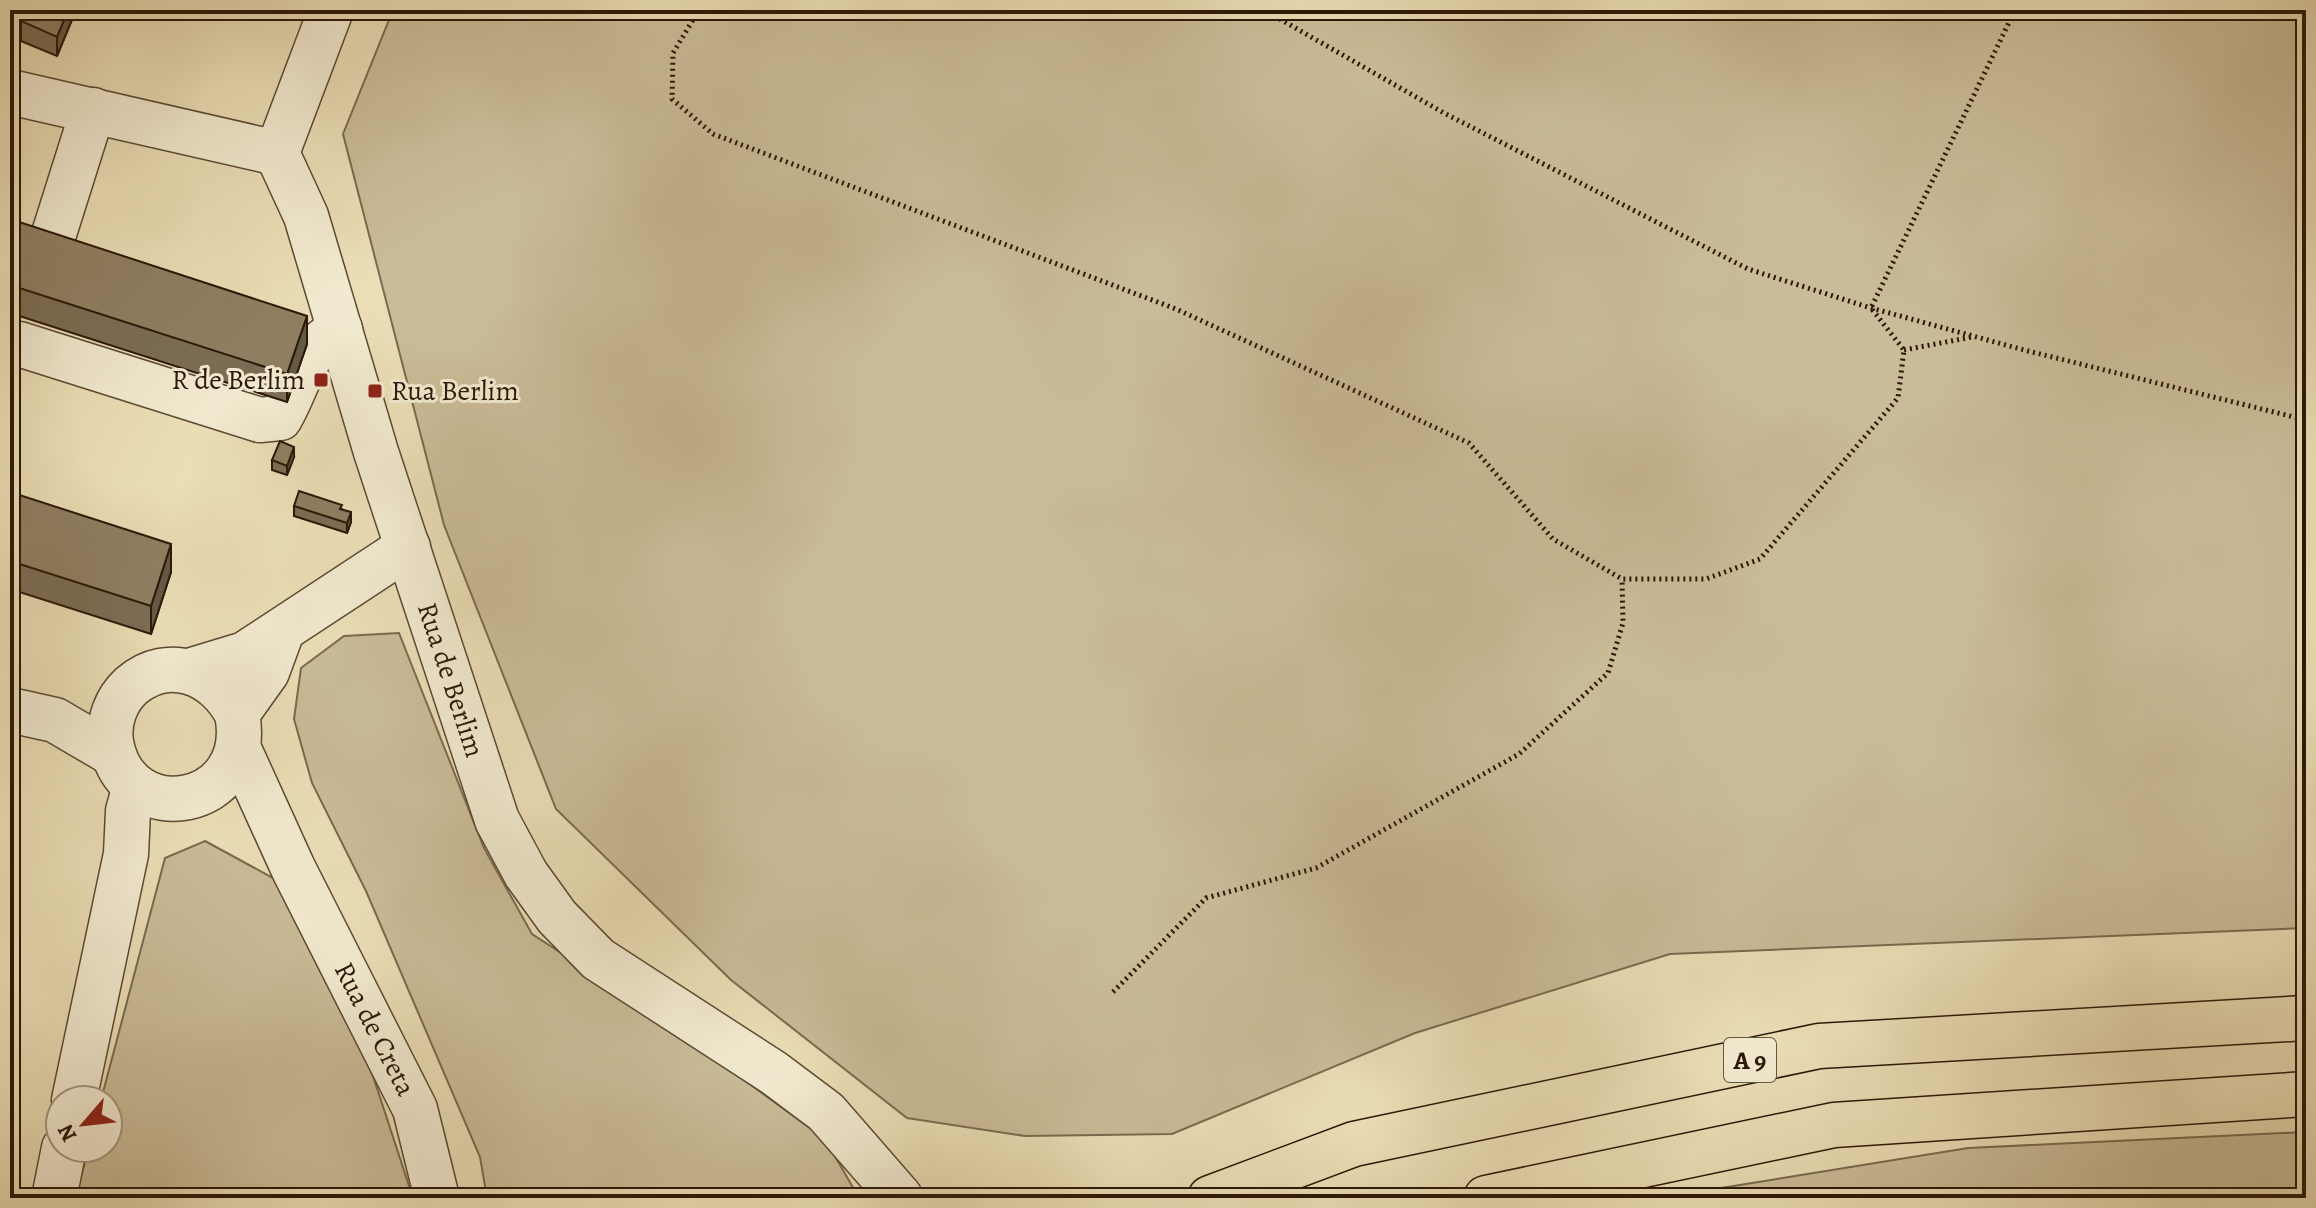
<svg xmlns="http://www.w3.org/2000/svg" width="2316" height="1208" font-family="Alegreya,serif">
<rect width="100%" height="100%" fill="#ebdeb6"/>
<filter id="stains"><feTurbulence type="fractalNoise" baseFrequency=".0025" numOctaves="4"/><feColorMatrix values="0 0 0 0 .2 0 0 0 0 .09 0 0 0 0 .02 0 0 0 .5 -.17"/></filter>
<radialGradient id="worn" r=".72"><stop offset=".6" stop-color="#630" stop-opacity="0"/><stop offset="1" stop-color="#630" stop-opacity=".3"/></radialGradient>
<g fill="#cabc98" stroke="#7a6a50" stroke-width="2">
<path d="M393,10H2306V928L1670,954L1415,1033L1172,1134L1025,1136L907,1118L731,980L556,809L444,525L343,134Z"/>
<path d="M399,633L484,848L532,934L637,1002L825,1139L859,1198H487L480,1157L366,891L312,783L294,719L301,668L344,636Z"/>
<path d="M205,841L273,878L371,1070L413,1198H75L89,1148H108V1100H101L165,858Z"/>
<path d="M2306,1132V1198H1659L1968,1148Z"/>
</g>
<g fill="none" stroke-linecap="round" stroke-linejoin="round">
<g stroke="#5b4a34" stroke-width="47">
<g id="minor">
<path d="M331,10L277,153L306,216L376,452L497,820L526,874L557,917L598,959L774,1073L826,1112L900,1197"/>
<path d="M10,92L277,153"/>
<path d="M46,259L93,110"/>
<path d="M19,344L260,420L280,418C300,384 302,350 340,329"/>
<path d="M189,671L245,654L408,547"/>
<path d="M10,710L55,720L113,754"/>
<path d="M237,714C217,674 169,653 131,686C116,700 108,721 111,742C126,832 256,809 237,714L267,672L281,634"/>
<path d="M238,747L293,868L415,1109L437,1198"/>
<path d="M74,1100L126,854L128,811L135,786"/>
<path d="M54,1198L64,1148"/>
</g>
</g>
<g stroke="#2b1808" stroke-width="47">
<g id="highway">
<path d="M1210,1198L1354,1144L1819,1046L2306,1018"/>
<path d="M1486,1198L1834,1125L2306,1094"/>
</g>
</g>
<g stroke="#2b1808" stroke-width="5" stroke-dasharray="2 4" stroke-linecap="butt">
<path d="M699,10L673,53L672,99L713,134L1176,309L1469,443L1553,539L1622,579H1706L1760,559L1898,398L1904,350L1871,308L2015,10"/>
<path d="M1264,10L1444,113L1748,269L1871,308L2024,350L2306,420"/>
<path d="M1904,350L1972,337"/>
<path d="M1113,992L1206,898L1316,868L1519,754L1608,673L1623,623L1622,579"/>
</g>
<use href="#minor" stroke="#f2ead0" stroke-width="44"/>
<use href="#highway" stroke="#ebdeb6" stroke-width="44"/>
</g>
<g fill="#7b6d54" stroke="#2b1808" stroke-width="2">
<path d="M10,10H76L57,56L21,41V22L17,20L10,38Z"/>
<path d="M10,219L307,344L287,402L10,313Z"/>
<path d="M294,457L287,475L272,470V460Z"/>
<path d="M10,492L171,572L151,634L10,589Z"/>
<path d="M294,506L342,509L351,522L347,533L294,516Z"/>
</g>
<g fill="#645945" stroke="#2b1808" stroke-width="2">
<path d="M13,10H20H16V20L10,38V18Z"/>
<path d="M68,10H76L57,56V37Z"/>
<path d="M307,316V344L287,402V374Z"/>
<path d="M294,447V457L287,475V466Z"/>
<path d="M351,512V522L347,533V523Z"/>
<path d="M171,544V572L151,634V606Z"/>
</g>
<g fill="#8f7f62" stroke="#2b1808" stroke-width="2">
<path d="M25,10H68L57,37L21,21Z"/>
<path d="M10,219L307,316L287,374L10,285Z"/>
<path d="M280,441L294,447L287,466L272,460Z"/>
<path d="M299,491L342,505L340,509L351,512L347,523L294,506Z"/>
<path d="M10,492L171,544L151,606L10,561Z"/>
</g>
<g fill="#8f2418" stroke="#f2ead0" stroke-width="3">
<rect x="313" y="372" width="16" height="16" rx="4"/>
<rect x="367" y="383" width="16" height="16" rx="4"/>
</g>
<g text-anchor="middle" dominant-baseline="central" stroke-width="6" stroke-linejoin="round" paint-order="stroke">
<rect fill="#f2ead0" stroke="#675744" stroke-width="2" x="1724" y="1038" width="52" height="44" rx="6"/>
<g font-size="26" font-weight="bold" fill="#2b1808">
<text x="1750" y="1060">A 9</text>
</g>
<g font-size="28" fill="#2b1808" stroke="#f2ead0" text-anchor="end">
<text x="305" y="380">R de Berlim</text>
<text x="391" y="391" text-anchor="start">Rua Berlim</text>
</g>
<g font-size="28" fill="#2b1808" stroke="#f2ead0">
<text transform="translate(451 680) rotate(72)">Rua de Berlim</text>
<text transform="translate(375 1029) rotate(63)">Rua de Creta</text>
</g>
</g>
<rect width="2316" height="1208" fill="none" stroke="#ebdeb6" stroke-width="40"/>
<rect x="12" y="12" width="2292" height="1184" fill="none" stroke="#2b1808" stroke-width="4"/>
<rect x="20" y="20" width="2276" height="1168" fill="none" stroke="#2b1808" stroke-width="2"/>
<g transform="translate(84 1124) rotate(242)"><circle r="38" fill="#f2ead0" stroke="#a29680" stroke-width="2"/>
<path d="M0-6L14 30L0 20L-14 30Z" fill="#8f2418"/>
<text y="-12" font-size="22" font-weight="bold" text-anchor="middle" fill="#2b1808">N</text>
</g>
<rect width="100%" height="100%" filter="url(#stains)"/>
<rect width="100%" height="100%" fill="url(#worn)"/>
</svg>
